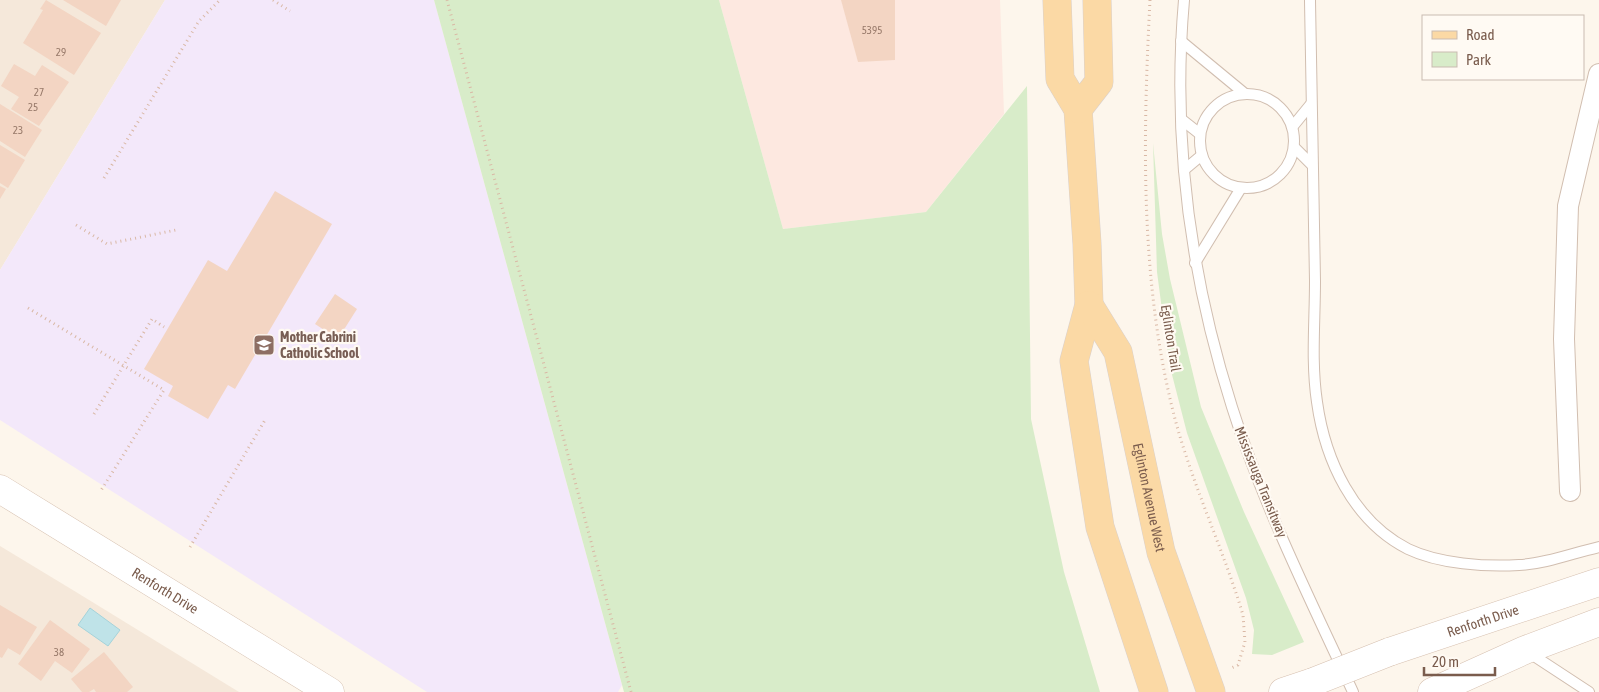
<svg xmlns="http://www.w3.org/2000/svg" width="1599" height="692" font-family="'Asap Condensed',sans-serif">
<rect width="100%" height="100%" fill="#fdf6ec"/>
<g fill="#f5e8da">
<path d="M0,0H165L0,270Z"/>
<path d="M0,546L76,592L239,692H0Z"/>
</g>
<path fill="#fde8e0" d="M719,0H1000L1004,114L926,212L783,229Z"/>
<path fill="#f3e8fa" d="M165,0H434L622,685L618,692H427L0,420V270Z"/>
<g fill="#d8ecc9">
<path d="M434,0H719L783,229L926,212L1027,86L1031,419L1064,572L1100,692H624Z"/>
<path d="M1153,143L1162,234L1170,279L1201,407L1244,512L1304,642L1272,655L1252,654L1254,630L1246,598L1187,433L1169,363L1157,272Z"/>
</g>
<path fill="#bfe3e8" stroke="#a5d3da" d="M90,608L120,630L108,646L78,625Z"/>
<g fill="#f3d5c3">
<path d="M46,0L101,33L74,75L23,43L43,10L40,9Z"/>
<path d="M63,0H121L106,26Z"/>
<path d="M841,0H895V60L858,62Z"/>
<path d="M14,64L35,76L42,65L69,82L39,126L11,109L19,97L1,86Z"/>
<path d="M0,104L42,130L25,157L0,141Z"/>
<path d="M0,145L25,160L8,188L0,183Z"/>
<path d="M0,186L6,189L0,199Z"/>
<path d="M275,191L332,224L235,389L228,385L208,419L168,396L173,386L144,369L208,260L227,271Z"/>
<path d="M335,294L357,309L338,339L315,324Z"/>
<path d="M0,605L37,627L20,655L8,648L2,658L0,657Z"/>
<path d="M50,620L90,649L72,673L55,661L41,681L18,664Z"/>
<path d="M104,652L133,687L127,692H96L94,689L89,692H82L71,679Z"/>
</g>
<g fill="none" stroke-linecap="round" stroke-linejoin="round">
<g stroke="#d1beb0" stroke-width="12">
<g id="lane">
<path d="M1184,0C1172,137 1190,275 1232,407C1263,505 1310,599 1353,692"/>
<path d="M1310,0C1311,94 1313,188 1315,281C1315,322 1311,362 1317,402C1325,460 1353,521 1408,549C1439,564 1486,567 1519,565C1545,564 1573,553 1599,547"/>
<path d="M1181,41L1244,93"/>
<circle cx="1247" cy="141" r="47"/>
<path d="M1181,119L1200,134"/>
<path d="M1293,126L1311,104"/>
<path d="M1295,148L1312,165"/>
<path d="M1184,170L1202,155"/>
<path d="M1195,263L1241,188"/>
<path d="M1528,652L1589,692"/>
</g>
</g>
<g stroke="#d1beb0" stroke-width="22">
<path id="street" d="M1570,491L1564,339L1568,206L1599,74"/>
</g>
<g stroke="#d6c0b0" stroke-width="29">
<g id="secondary">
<path id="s1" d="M0,489L330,692"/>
<path id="s2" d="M1389,652L1599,582"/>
<path d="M1283,692L1313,682"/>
<path d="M1432,692L1525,650L1599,622"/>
</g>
</g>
<g stroke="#dad1cd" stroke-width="29">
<g id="primary">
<path d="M1057,0L1060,79L1078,109L1087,244L1089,305L1074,361L1100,527L1154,692"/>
<path d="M1078,109L1099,82L1097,0"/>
<path id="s3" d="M1089,305L1118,352L1161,552L1211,692"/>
</g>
</g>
<g stroke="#d9b8a5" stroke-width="3" stroke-dasharray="1 4" stroke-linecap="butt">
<path d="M273,0L290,11"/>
<path d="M447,0L631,692"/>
<path d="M1150,0C1143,135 1140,275 1172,407C1189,478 1222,545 1243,615L1245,642L1238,665L1229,669"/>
<path d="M104,178L199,21L220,0"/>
<path d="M76,225L107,244L176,230"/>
<path d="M28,308L164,390L100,492"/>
<path d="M94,414L152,319L164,327"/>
<path d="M190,547L265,420"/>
</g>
<use href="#lane" stroke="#fff" stroke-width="10"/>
<use href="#street" stroke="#fff" stroke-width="20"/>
<use href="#secondary" stroke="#fff" stroke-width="28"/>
<use href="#primary" stroke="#fbd9a5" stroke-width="28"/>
<g stroke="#d6c0b0" stroke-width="29" stroke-linecap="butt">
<path id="secondary-bridge" d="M1313,682L1389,652"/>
</g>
<use href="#secondary-bridge" stroke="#fff" stroke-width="28"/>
</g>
<defs>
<g id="school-square" transform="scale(1.125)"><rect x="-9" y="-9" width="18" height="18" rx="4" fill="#8d6e63" stroke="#fffaf3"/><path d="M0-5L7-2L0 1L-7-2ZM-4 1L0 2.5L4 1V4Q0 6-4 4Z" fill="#fff"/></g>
</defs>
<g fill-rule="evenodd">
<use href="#school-square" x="264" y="345"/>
</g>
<g text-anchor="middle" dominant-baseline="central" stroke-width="4.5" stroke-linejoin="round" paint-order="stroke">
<g font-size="11" fill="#987a6a">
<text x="872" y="30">5395</text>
<text x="61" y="52">29</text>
<text x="39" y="92">27</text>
<text x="33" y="107">25</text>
<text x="18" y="130">23</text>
<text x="59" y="652">38</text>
</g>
<g font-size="14" font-weight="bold" fill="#785e54" stroke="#fffaf3" text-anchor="start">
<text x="280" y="337">Mother Cabrini<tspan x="280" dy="16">Catholic School</tspan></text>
</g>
<g font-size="14" fill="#7a5c4d" stroke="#fffaf3">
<text transform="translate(1171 338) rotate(81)">Eglinton Trail</text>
<text transform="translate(1261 482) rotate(68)">Mississauga Transitway</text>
<text stroke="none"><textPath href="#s3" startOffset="204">Eglinton Avenue West</textPath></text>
<text stroke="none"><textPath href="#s1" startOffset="194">Renforth Drive</textPath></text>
<text stroke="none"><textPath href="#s2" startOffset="99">Renforth Drive</textPath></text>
</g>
</g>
<rect x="1422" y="15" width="162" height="65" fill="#fffaf3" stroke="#cabbb1"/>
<rect x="1432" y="31" width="25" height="8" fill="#fbd9a5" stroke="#cabbb1"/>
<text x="1466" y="40" font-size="15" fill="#7a5c4d">Road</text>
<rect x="1432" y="52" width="25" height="15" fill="#d8ecc9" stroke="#cabbb1"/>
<text x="1466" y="65" font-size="15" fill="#7a5c4d">Park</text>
<path d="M1424 667v8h71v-8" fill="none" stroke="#7a5c4d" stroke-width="2.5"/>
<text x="1432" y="667" font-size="15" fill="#7a5c4d" stroke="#fffaf3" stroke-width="4" paint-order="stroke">20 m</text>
</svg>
